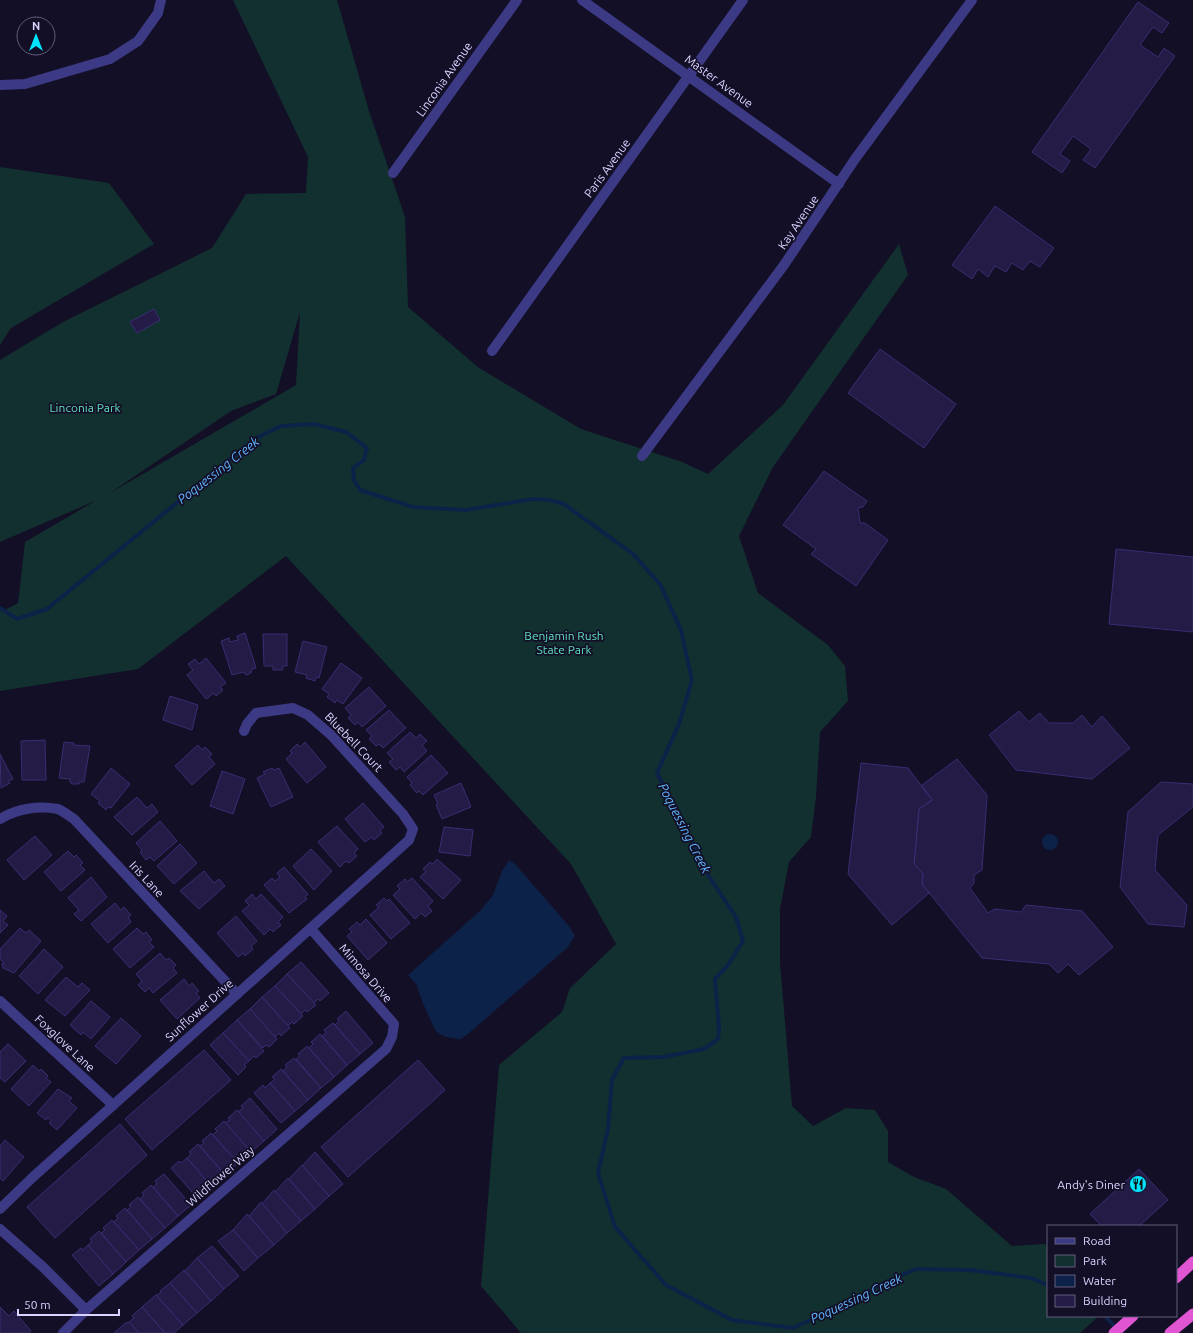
<svg xmlns="http://www.w3.org/2000/svg" width="1193" height="1333" font-family="Ubuntu,sans-serif">
<rect width="100%" height="100%" fill="#130f26"/>
<g fill="#12302f" fill-rule="evenodd">
<path d="M233,0H337L369,111L405,217L408,307L479,368L581,429L682,462L708,474L783,405L899,244L908,275L773,467L739,536L758,593L828,645L845,666L848,701L820,732L816,797L811,837L789,862L780,909V962L792,1106L813,1126L846,1108L875,1110L888,1131V1162L914,1177L946,1189L1012,1246L1042,1244L1048,1245V1316H1099L1080,1333H521L481,1286L499,1065L562,1012L570,988L616,944L571,864L286,556L138,669L0,691V606L5,610L18,603L25,542L95,501L0,542V360L63,322L212,248L246,194L306,193L308,157ZM300,312L296,385L110,493L231,411L276,394Z"/>
<path d="M0,167L109,183L154,244L11,328L0,345Z"/>
</g>
<g fill="#0c2248">
<circle cx="1050" cy="842" r="8"/>
<path d="M509,860L515,864L569,926L575,936L568,947L468,1034L461,1039C453,1039 444,1037 437,1032C434,1030 417,990 417,985L408,975L481,910L493,895L502,871Z"/>
</g>
<g fill="none" stroke-linecap="round" stroke-linejoin="round">
<g stroke="#0c2248" stroke-width="4">
<path d="M0,608L17,619L47,609L256,438L281,426L314,424L346,432L367,448L364,460L353,468L354,480L360,490L413,507L466,510L533,499L550,500L564,504L633,554L660,584L681,630L692,680L679,724L657,773L689,835L702,866L736,917L743,941L728,965L715,979L719,1028L718,1039L704,1049L663,1057L624,1058L612,1080L608,1129L598,1173L615,1227L666,1285L732,1320L793,1328L851,1301L888,1281L916,1269L970,1270L1031,1278L1048,1285"/>
<path d="M1105,1316L1117,1329"/>
</g>
</g>
<g fill="#241b47" stroke="#3b2d73">
<path d="M1138,2L1169,23L1162,33L1153,27L1140,45L1158,57L1164,48L1175,56L1095,168L1083,160L1091,149L1073,136L1060,154L1070,161L1062,173L1032,152Z"/>
<path d="M995,206L1054,248L1040,267L1030,261L1023,270L1012,263L1006,272L995,266L988,277L978,269L972,279L952,265Z"/>
<path d="M154,309L160,320L137,333L130,322Z"/>
<path d="M880,349L956,404L924,448L848,393Z"/>
<path d="M824,471L867,501L863,507L858,508L860,523H865L888,540L856,586L811,554L816,549L783,525Z"/>
<path d="M1116,549L1193,557V632L1109,624Z"/>
<path d="M245,633L256,668L252,669L251,673L246,675L243,672L232,675L221,641L229,638L230,642L238,640L237,636Z"/>
<path d="M263,634H287V666H282L283,670H273V666H264Z"/>
<path d="M303,641L327,647L319,678L316,677L315,681L306,678L307,675L295,672Z"/>
<path d="M206,658L226,683L220,687L223,690L216,696L214,693L206,699L187,675L193,670L188,664L195,659L199,664Z"/>
<path d="M341,663L362,678L343,704L337,700L335,703L327,697L329,694L322,689Z"/>
<path d="M369,687L386,706L362,727L358,722L355,725L348,718L351,715L345,708Z"/>
<path d="M170,696L198,705L192,730L163,720Z"/>
<path d="M389,710L406,728L383,748L379,744L376,746L369,739L372,736L366,730Z"/>
<path d="M1019,711L1029,722L1040,713L1049,723H1073L1082,715L1092,727L1102,716L1130,748L1092,779L1016,770L989,735Z"/>
<path d="M410,732L416,738L420,734L427,741L422,745L427,751L404,772L400,767L396,770L389,762L393,759L387,753Z"/>
<path d="M45,740L46,780H22L21,741Z"/>
<path d="M64,742L74,743L73,745L90,746L84,782H79V784H72L70,782V779L59,778Z"/>
<path d="M305,742L326,767L307,783L286,759L292,753L290,751L297,744L300,747Z"/>
<path d="M198,745L202,750L205,747L212,754L209,757L215,764L192,785L175,766Z"/>
<path d="M0,754L13,779L8,781L10,783L1,788Z"/>
<path d="M431,755L448,773L423,795L419,791L417,793L410,785L412,783L407,777Z"/>
<path d="M957,759L987,795L982,870L974,875V883L970,888L988,913L995,909L1021,912L1026,905L1082,911L1113,947L1079,975L1068,964L1058,973L1049,964L982,958L922,884L923,874L914,864L919,809L932,800L922,785Z"/>
<path d="M861,763L908,768L932,800L919,809L914,864L923,874L922,884L929,893L892,925L848,874Z"/>
<path d="M111,768L130,784L111,808L108,807L106,810L98,803L100,801L91,794Z"/>
<path d="M272,768L274,770L279,768L293,797L271,807L257,778L265,774L263,772Z"/>
<path d="M222,771L245,779L233,814L210,806Z"/>
<path d="M1161,782L1193,784V807L1158,835L1155,870L1187,905L1184,927L1148,924L1120,887L1128,812Z"/>
<path d="M461,783L471,807L442,819L436,805L438,804L434,795Z"/>
<path d="M137,797L147,808L152,804L158,812L132,835L114,817Z"/>
<path d="M363,803L384,827L380,830L382,833L374,840L372,837L365,842L345,819Z"/>
<path d="M160,821L177,841L154,861L150,857L146,860L140,852L142,850L136,843Z"/>
<path d="M337,826L358,849L354,853L357,856L349,863L346,861L340,867L318,842Z"/>
<path d="M444,827L473,830L470,856L439,852Z"/>
<path d="M35,836L52,855L24,880L7,860Z"/>
<path d="M180,844L197,863L174,884L157,866Z"/>
<path d="M311,849L332,871L314,890L293,866Z"/>
<path d="M68,851L74,857L76,855L83,863L80,865L85,870L61,891L44,872Z"/>
<path d="M437,859L461,880L443,899L420,877L426,871L423,869L430,862L433,864Z"/>
<path d="M284,867L308,894L305,897L307,899L289,913L264,885L272,878L275,881L280,877L277,873Z"/>
<path d="M204,871L214,883L219,879L225,886L199,909L180,891Z"/>
<path d="M91,877L107,897L81,921L74,914L79,910L68,898Z"/>
<path d="M412,878L433,901L428,906L432,911L425,917L421,913L415,919L393,895L400,889L397,886L405,879L407,882Z"/>
<path d="M252,894L256,899L261,894L283,917L278,922L281,925L273,932L270,929L264,935L242,911L249,905L245,901Z"/>
<path d="M384,898L387,901L389,899L410,923L391,939L370,915L379,907L376,905Z"/>
<path d="M115,903L121,910L124,907L131,915L128,917L131,922L108,943L91,924Z"/>
<path d="M0,910L7,916L3,921L8,925L0,933Z"/>
<path d="M236,916L257,941L251,946L253,949L245,956L243,953L238,957L217,933Z"/>
<path d="M366,919L387,943L368,960L347,936L352,932L349,929L357,922L360,925Z"/>
<path d="M20,928L26,933L29,930L41,941L14,973L3,968L2,964L4,963L0,959V949Z"/>
<path d="M137,928L143,934L146,932L152,940L149,942L154,947L130,968L113,949Z"/>
<path d="M44,949L63,967L38,994L19,976Z"/>
<path d="M160,953L166,960L169,958L176,965L173,968L177,973L153,993L149,988L145,992L138,985L142,981L136,974Z"/>
<path d="M301,962L329,993L320,1001L318,999L314,1003L287,974Z"/>
<path d="M287,974L316,1005L307,1012L305,1010L301,1014L275,986Z"/>
<path d="M66,977L78,987L82,983L90,990L65,1016L45,1000Z"/>
<path d="M184,979L189,986L192,983L199,991L196,993L200,998L177,1019L160,1000Z"/>
<path d="M275,986L303,1016L294,1024L292,1022L288,1026L262,997Z"/>
<path d="M262,997L290,1028L281,1036L279,1033L275,1037L250,1009Z"/>
<path d="M91,1001L110,1017L91,1039L83,1032L81,1035L70,1025Z"/>
<path d="M250,1009L277,1039L269,1047L266,1045L263,1048L237,1020Z"/>
<path d="M346,1011L373,1043L360,1054L335,1025L339,1021L337,1019Z"/>
<path d="M121,1018L141,1036L116,1064L95,1046Z"/>
<path d="M237,1020L264,1051L256,1058L254,1056L249,1061L223,1033Z"/>
<path d="M333,1023L360,1054L347,1065L322,1036L326,1033L324,1030Z"/>
<path d="M223,1033L249,1061L244,1065L246,1067L238,1075L210,1045Z"/>
<path d="M320,1034L347,1065L334,1077L309,1048L313,1044L311,1042Z"/>
<path d="M8,1044L26,1061L5,1082L0,1078V1052Z"/>
<path d="M307,1046L334,1077L321,1088L296,1059L300,1056L298,1054Z"/>
<path d="M204,1050L231,1080L152,1150L125,1119Z"/>
<path d="M294,1058L321,1088L308,1100L283,1071L287,1067L285,1065Z"/>
<path d="M418,1060L445,1090L348,1177L321,1147Z"/>
<path d="M33,1065L39,1071L41,1069L48,1076L46,1078L51,1082L29,1106L11,1089Z"/>
<path d="M281,1069L308,1100L295,1111L270,1083L275,1079L272,1077Z"/>
<path d="M270,1083L295,1111L281,1123L254,1093L263,1085L265,1088Z"/>
<path d="M58,1089L72,1098L69,1101L77,1108L57,1130L49,1123L51,1121L48,1117L46,1120L37,1113Z"/>
<path d="M250,1098L277,1129L264,1141L238,1112L243,1108L241,1106Z"/>
<path d="M237,1110L264,1141L251,1152L225,1123L230,1120L228,1118Z"/>
<path d="M224,1121L251,1152L238,1163L213,1135L217,1131L215,1129Z"/>
<path d="M120,1124L147,1155L55,1238L27,1207Z"/>
<path d="M211,1133L238,1163L225,1175L200,1146L204,1143L202,1141Z"/>
<path d="M5,1140L24,1157L3,1181L0,1178V1146Z"/>
<path d="M198,1144L225,1175L212,1187L187,1158L191,1154L189,1152Z"/>
<path d="M315,1152L343,1184L329,1196L302,1166Z"/>
<path d="M187,1158L212,1187L198,1199L171,1168L179,1161L181,1163Z"/>
<path d="M302,1165L329,1196L315,1209L289,1179Z"/>
<path d="M1139,1169L1168,1200L1139,1226H1102L1090,1214Z"/>
<path d="M164,1174L191,1205L178,1216L153,1187L157,1184L155,1181Z"/>
<path d="M288,1178L315,1209L301,1221L275,1192Z"/>
<path d="M151,1185L178,1216L165,1228L140,1199L144,1195L142,1193Z"/>
<path d="M274,1190L301,1221L287,1233L262,1204Z"/>
<path d="M138,1197L165,1228L152,1239L127,1210L131,1207L129,1205Z"/>
<path d="M261,1202L287,1233L274,1245L249,1216Z"/>
<path d="M125,1208L152,1239L139,1250L114,1222L118,1218L116,1216Z"/>
<path d="M247,1214L274,1245L258,1258L233,1230Z"/>
<path d="M112,1220L139,1250L126,1262L101,1233L105,1230L103,1228Z"/>
<path d="M233,1230L258,1258L244,1271L218,1241Z"/>
<path d="M99,1231L126,1262L113,1274L88,1245L92,1242L90,1239Z"/>
<path d="M88,1245L113,1274L99,1286L72,1255L81,1248L83,1250Z"/>
<path d="M212,1246L239,1276L224,1289L197,1258Z"/>
<path d="M197,1258L224,1289L211,1301L185,1271Z"/>
<path d="M184,1270L211,1301L197,1313L170,1283Z"/>
<path d="M170,1283L197,1313L183,1325L156,1295L161,1293L160,1291Z"/>
<path d="M156,1295L183,1325L174,1333H165L142,1307Z"/>
<path d="M0,1307L9,1316L14,1311L31,1331L29,1333H0Z"/>
<path d="M142,1307L165,1333H139L129,1322L134,1318L132,1316Z"/>
<path d="M129,1322L139,1333H114L124,1324Z"/>
</g>
<g fill="none" stroke-linecap="round" stroke-linejoin="round">
<g stroke="#3d3a85" stroke-width="10">
<path d="M582,0L839,184"/>
<path d="M0,85L25,84L110,59L138,41L158,13L161,0"/>
<path d="M393,173L517,0"/>
<path d="M492,351L743,0"/>
<path d="M642,456L784,265L855,159L972,0"/>
<path d="M0,819C16,809 39,805 58,809C63,811 69,816 74,819L237,994"/>
<path d="M0,1001L113,1105"/>
<path d="M0,1209L33,1177L409,840L413,829L403,814L331,735L308,715L293,708L256,713L247,724L244,731"/>
<path d="M0,1229L43,1267L86,1310"/>
<path d="M63,1333L86,1310L386,1049L392,1037L394,1024L311,929"/>
</g>
<g stroke="#e055d1" stroke-width="11">
<path d="M1176,1278L1193,1262"/>
<path d="M1114,1333L1133,1316"/>
<path d="M1170,1333L1193,1314"/>
</g>
</g>
<defs>
<g id="restaurant-disc" transform="scale(0.9)"><circle r="9.5" fill="#00e5ff" stroke="#130f26"/><path d="M-5-6h1v4h1v-4h1v4h1v-4h1v5L-1.5 .5V6h-2V.5L-5-1ZM5-6V6H3V1.5H1.5Q1.5-4 5-6Z" fill="#111"/></g>
</defs>
<g fill-rule="evenodd">
<use href="#restaurant-disc" x="1138" y="1184"/>
</g>
<g text-anchor="middle" dominant-baseline="central" stroke-width="3.5" stroke-linejoin="round" paint-order="stroke">
<g font-size="12" fill="#d9d4ff" stroke="#130f26">
<text transform="translate(444 79) rotate(-55)">Linconia Avenue</text>
<text transform="translate(719 81) rotate(36)">Master Avenue</text>
<text transform="translate(607 168) rotate(-54)">Paris Avenue</text>
<text transform="translate(798 222) rotate(-56)">Kay Avenue</text>
<text transform="translate(354 742) rotate(46)">Bluebell Court</text>
<text transform="translate(147 879) rotate(47)">Iris Lane</text>
<text transform="translate(366 973) rotate(49)">Mimosa Drive</text>
<text transform="translate(199 1010) rotate(-42)">Sunflower Drive</text>
<text transform="translate(65 1043) rotate(43)">Foxglove Lane</text>
<text transform="translate(220 1176) rotate(-41)">Wildflower Way</text>
</g>
<g font-size="12" fill="#5fe0c0" stroke="#130f26">
<text x="85" y="407">Linconia Park</text>
<text x="564" y="635">Benjamin Rush<tspan x="564" dy="14">State Park</tspan></text>
</g>
<g font-size="12" fill="#d9d4ff" stroke="#130f26" text-anchor="end">
<text x="1125" y="1184">Andy's Diner</text>
</g>
<g font-size="13" font-style="italic" fill="#62b6ff" stroke="#130f26">
<text transform="translate(218 470) rotate(-38)">Poquessing Creek</text>
<text transform="translate(685 828) rotate(63)">Poquessing Creek</text>
<text transform="translate(856 1298) rotate(-25)">Poquessing Creek</text>
</g>
</g>
<rect x="1047" y="1225" width="130" height="92" fill="#130f26" stroke="#625e7d"/>
<rect x="1055" y="1238" width="20" height="6" fill="#3d3a85" stroke="#625e7d"/>
<text x="1083" y="1245" font-size="12" fill="#d9d4ff">Road</text>
<rect x="1055" y="1255" width="20" height="12" fill="#12302f" stroke="#625e7d"/>
<text x="1083" y="1265" font-size="12" fill="#d9d4ff">Park</text>
<rect x="1055" y="1275" width="20" height="12" fill="#0c2248" stroke="#625e7d"/>
<text x="1083" y="1285" font-size="12" fill="#d9d4ff">Water</text>
<rect x="1055" y="1295" width="20" height="12" fill="#241b47" stroke="#625e7d"/>
<text x="1083" y="1305" font-size="12" fill="#d9d4ff">Building</text>
<g transform="translate(36 36)"><circle r="19" fill="#130f26" stroke="#625e7d"/>
<path d="M0-3L7 15L0 10L-7 15Z" fill="#00e5ff"/>
<text y="-6" font-size="11" font-weight="bold" text-anchor="middle" fill="#d9d4ff">N</text>
</g>
<path d="M18 1309v6h101v-6" fill="none" stroke="#d9d4ff" stroke-width="2"/>
<text x="24" y="1309" font-size="12" fill="#d9d4ff" stroke="#130f26" stroke-width="3" paint-order="stroke">50 m</text>
</svg>
